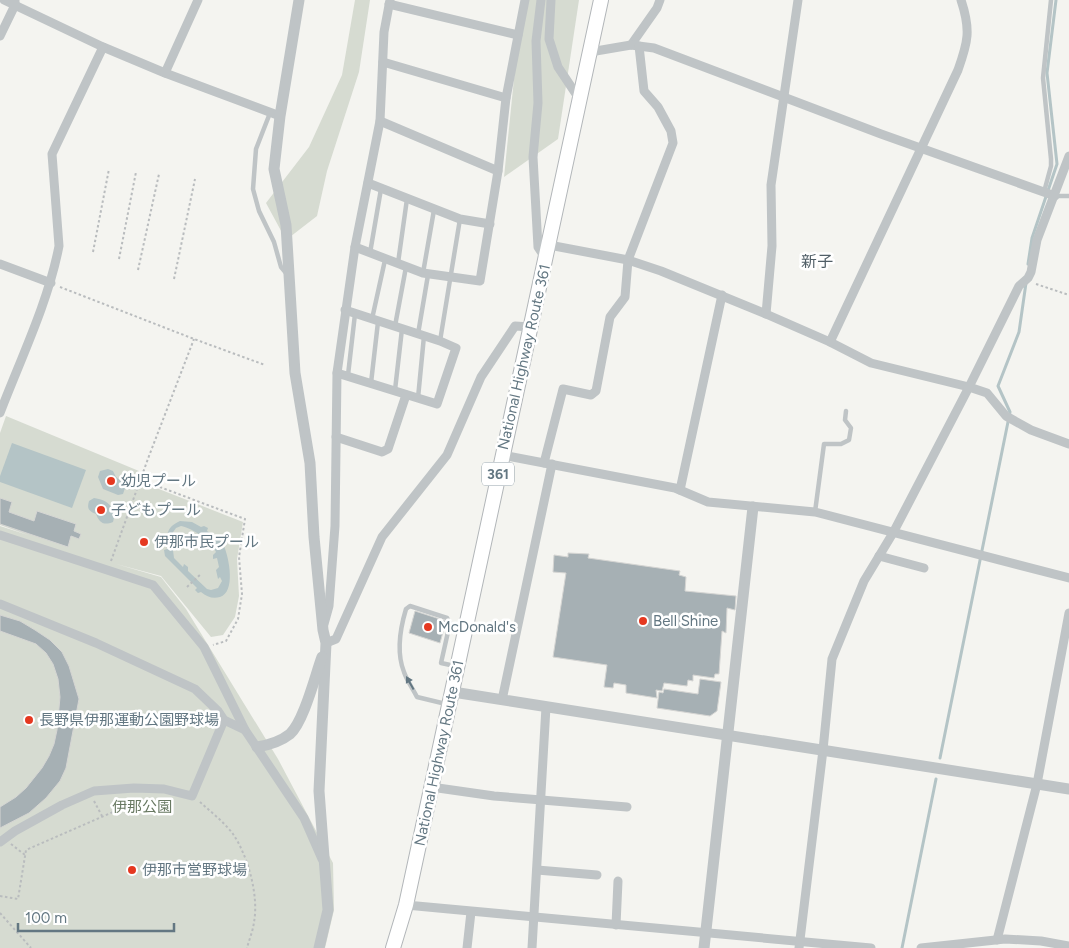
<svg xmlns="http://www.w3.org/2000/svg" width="1069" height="948" font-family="Figtree,'Noto Sans JP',sans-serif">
<rect width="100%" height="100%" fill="#f4f4f0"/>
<g fill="#d6dbd1">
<path d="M355,0H370L359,72L327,171L317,216L286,240L266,203L309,147L342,75Z"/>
<path d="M522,0H579L558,139L504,177Z"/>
<path d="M6,416L139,471L136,480L243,522L237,559L239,596L235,617L223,635L211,637L161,576L116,564L161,577L186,609L278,759L333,863L334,910L325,948H0V526L28,535L0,525V433Z"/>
</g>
<g fill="#b4c4c6" fill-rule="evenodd">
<path d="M12,443L86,470L72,508L0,482V476Z"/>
<path d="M108,469L113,471L116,477L124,483L125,488L123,494L118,495L103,489L98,477L100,471Z"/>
<path d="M94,498C106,500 110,503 115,514L113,522C103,526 99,522 96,514C88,511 87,508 89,501Z"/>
<path d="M180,521L192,522L201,527L204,526L208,528L207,531C213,535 221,539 224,546C229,558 236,592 220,597C213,599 207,597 201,592L198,593L195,590L197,588L165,556L164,550L167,549C166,536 166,527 180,521ZM181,526C192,528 212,541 216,552L213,555V559L217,558L219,567L216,570L218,579L220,577L222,581L218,588L211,590L207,589L188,571V567L184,564L183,567L174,558L171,535L176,528Z"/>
</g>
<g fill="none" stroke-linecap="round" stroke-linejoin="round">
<g stroke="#b4c4c6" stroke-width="3">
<path d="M1028,264L1032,238L1057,164L1047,73L1056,0"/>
<path d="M940,758L1010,412L998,386L1019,332L1026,283"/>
<path d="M902,948L936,779"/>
</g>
</g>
<g fill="#a6b0b4" stroke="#d5d5d3">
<path d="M0,498L12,502L9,512L34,521L37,511L76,524L74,531L81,534L79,539L71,536L68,547L0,524Z"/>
<path d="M568,553L589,554L588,558L680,571L679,575L686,577L685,591L736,596L735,610L727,608L726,633L722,631L719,674H715L714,678L693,675V681L688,680L687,686L664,683L662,691L656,690L657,698L626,693V685L614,683L613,688L604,687L607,665L553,657L566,573L553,572L554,555L568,557Z"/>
<path d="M415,611L446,621L440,643L409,633Z"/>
<path d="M0,615L20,621L35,630L50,640L62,652L69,666L79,699L66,768L60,781L46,798L29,813L0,828V807L16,797L26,788L42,768L49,756L54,744L57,730L60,697L58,679L53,664L46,653L36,644L0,631Z"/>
<path d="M700,679L721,682L717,711L710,716L657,708L659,692L663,693L664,689L698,694Z"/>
</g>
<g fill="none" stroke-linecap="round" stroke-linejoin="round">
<g stroke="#b2b6b9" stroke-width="16">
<path id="trunk" d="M393,948L406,905L601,0"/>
</g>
<g stroke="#b9bcbe" stroke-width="2" stroke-dasharray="2.5 2.5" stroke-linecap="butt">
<path d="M93,252L109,169"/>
<path d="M119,259L136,172"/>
<path d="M138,270L159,174"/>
<path d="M174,279L195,179"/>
<path d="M1036,284L1069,295"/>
<path d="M60,287L194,339L265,365"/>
<path d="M141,480L245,519L239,557L242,594L238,619L226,641L213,645"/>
<path d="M111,561L149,456L194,339"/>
<path d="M187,587L201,574"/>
<path d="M94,801L102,816"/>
<path d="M200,802C211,812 224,822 233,834C248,856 259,896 254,922C253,931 249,940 247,948"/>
<path d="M11,844L25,855"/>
<path d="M0,896L18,899L26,850L143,799"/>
<path d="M0,913L31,948"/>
</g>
<g stroke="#bfc4c6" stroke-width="4.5">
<path d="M270,113L256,149L253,189L259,211L274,242L281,267L286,273"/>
<path d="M1044,192L1051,166V159L1043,78L1051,0"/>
<path d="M1055,196H1069"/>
<path d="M370,253L381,189"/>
<path d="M398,263L407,199"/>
<path d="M423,273L434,210"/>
<path d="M372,319L385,260"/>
<path d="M395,326L406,267"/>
<path d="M418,334L428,275"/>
<path d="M440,341L460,219"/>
<path d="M348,375L355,314"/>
<path d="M371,383L378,322"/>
<path d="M395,390L402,329"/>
<path d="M418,398L424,336"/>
<path d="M815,512L824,444H841L849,440L851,428L845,420L846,411"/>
<path d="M446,704L417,697C413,689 407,681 404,672C396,652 400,629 406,609L410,606L447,618L450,623L441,663L455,666"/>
</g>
<g stroke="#bfc4c6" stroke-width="9">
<path d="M4,0L103,47L165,73L280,116"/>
<path d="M541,0L536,41L538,103L533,157L538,247L546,259"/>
<path d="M551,0L549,39L558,67L580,100"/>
<path d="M389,4L518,35"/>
<path d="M0,36L15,5V0"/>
<path d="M631,45L657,8L660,0"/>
<path d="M590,52L631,45L654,48L881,134L1055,196"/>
<path d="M383,62L506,98"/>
<path d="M165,73L198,0"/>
<path d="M380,121L498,171"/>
<path d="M368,183L460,219L490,224"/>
<path d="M549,245L628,260L661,271L766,314L830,342L871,363L969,387L987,393L1006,416L1031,430L1069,444"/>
<path d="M355,247L423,273L480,281L498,171L506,98L525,0"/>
<path d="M0,264L51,283"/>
<path d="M766,314L772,246L771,185L798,0"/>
<path d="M830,342L958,70C968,42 971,30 961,0"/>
<path d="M337,373L437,404L456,348L440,341L345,310"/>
<path d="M0,413C21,358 48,303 59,246L52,154L103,47"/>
<path d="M336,437L382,452L388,449L406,395"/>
<path d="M502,455L675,488L708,502L815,512L1069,578"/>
<path d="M544,463L563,389L591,395L596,391L610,317L625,297L628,260L673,143L671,131L658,107L644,91L639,46"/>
<path d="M680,490L722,295"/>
<path d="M0,535L153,585L204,647L245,730L304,818L322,859"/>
<path d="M879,556L924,568"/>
<path d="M0,604L96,643L195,689L218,711L224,720L245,730"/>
<path d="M324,624L329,606L335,526L337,373L355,247L380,121L384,32L390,0"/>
<path d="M326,643L336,639L382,537L447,455L481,377L515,326L531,327"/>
<path d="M502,700L552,464"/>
<path d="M431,787L494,796L627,807"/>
<path d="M0,842L15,831L62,805L94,791L134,788L164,789L192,796L224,720"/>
<path d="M537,870L597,875"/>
<path d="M406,905L871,948"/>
<path d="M616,925L618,881"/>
<path d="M997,940L1037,784L1069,613"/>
<path d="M467,948L471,912"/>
<path d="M532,948L546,707"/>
<path d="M799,948L823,750L832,659L864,581L893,533L969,387L1019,286L1028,278L1031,272L1037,240L1069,156"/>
<path d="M921,948L1005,939L1041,941L1069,946"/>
</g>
<g stroke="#bfc4c6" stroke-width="11">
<path d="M299,0L280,116L274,169L286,225L295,373L310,463L314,537L323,630L326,643L319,791L328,910L319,948"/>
<path d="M453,692L1069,789"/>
<path d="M257,747C269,745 280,742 290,734C304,721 315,676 322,657"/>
<path d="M704,948L753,507"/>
</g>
<use href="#trunk" stroke="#fff" stroke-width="14"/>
</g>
<defs><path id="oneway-solid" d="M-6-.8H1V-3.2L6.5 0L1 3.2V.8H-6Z" transform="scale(1.25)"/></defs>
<use fill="#637782" href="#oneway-solid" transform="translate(410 683) rotate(-119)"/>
<g fill="#e53820" stroke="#fff" stroke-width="2">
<circle cx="111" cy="481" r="5"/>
<circle cx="101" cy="510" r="5"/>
<circle cx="144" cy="542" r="5"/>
<circle cx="643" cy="621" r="5"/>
<circle cx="428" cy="627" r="5"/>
<circle cx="29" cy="720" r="5"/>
<circle cx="132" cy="870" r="5"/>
</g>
<g text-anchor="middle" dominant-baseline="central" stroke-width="5" stroke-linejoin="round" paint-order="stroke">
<rect fill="#fff" stroke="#92a0a8" stroke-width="1" x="482" y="462.5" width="32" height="23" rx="4"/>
<g font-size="14" font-weight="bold" fill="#637782">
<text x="498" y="474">361</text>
</g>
<g font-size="15" fill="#637782" stroke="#fff">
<text transform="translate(524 357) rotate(-77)">National Highway Route 361</text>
<text transform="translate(439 753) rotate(-78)">National Highway Route 361</text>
</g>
<g font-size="15" fill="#637782" stroke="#fff" text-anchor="start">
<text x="121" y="481">幼児プール</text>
<text x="111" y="510">子どもプール</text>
<text x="154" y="542">伊那市民プール</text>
<text x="653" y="621">Bell Shine</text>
<text x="438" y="627">McDonald's</text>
<text x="39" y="720">長野県伊那運動公園野球場</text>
<text x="142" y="870">伊那市営野球場</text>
</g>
<g font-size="15" fill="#697962" stroke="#fff">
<text x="142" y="807">伊那公園</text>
</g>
<g font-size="16" fill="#515f67" stroke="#fff">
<text x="817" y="261">新子</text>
</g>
</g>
<path d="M18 923v8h156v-8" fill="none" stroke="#637782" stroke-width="2.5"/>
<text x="25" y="923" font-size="15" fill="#637782" stroke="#ffffff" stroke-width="4" paint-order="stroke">100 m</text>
</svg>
